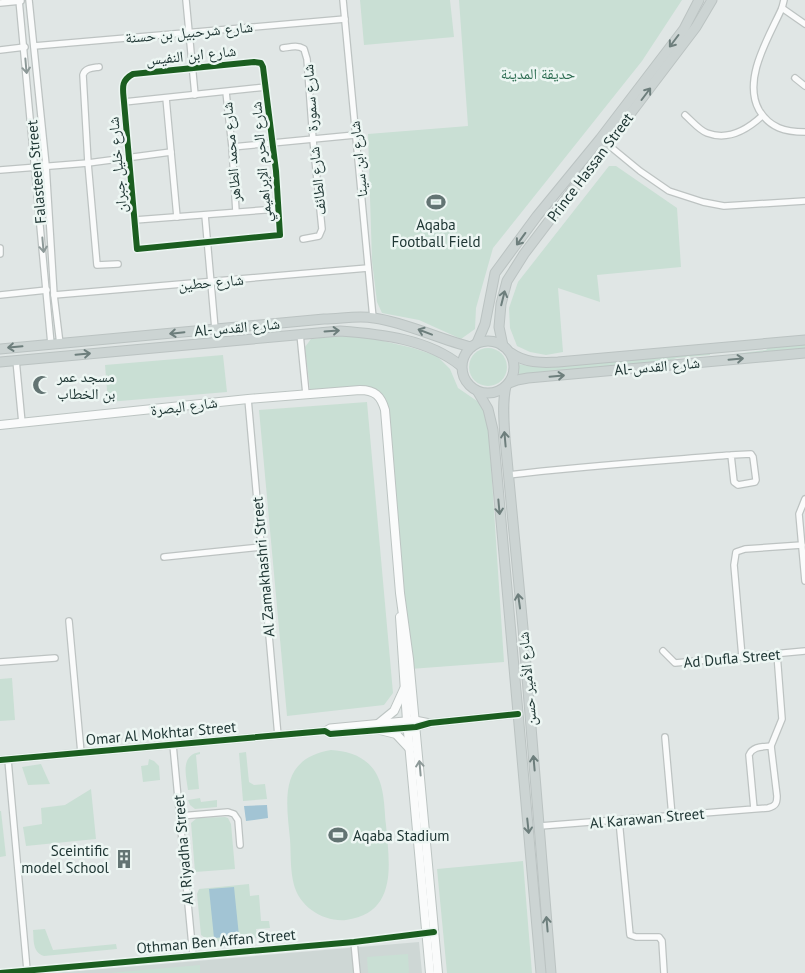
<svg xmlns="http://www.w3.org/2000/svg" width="805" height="973" font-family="'PT Sans','Noto Naskh Arabic',sans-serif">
<rect width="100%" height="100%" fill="#e0e6e5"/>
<path fill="#ced7d5" d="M419,942L422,973H55Z"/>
<g fill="#c9dfd4">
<path d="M360,0H450L454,37L364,45Z"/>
<path d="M459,0H682L642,61L493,248L476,308L475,329L461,339L419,320L382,313L377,302L372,261L368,134L468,126Z"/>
<path d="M609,166H616L677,208L681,267L597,275L600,302L558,288L563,352L546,355L530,352L517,346L510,328L509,308L518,282Z"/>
<path d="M335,336L366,337L413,348L437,356L450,369L458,388L480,403L488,420L504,662L410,669L383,399L369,388L315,392L310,389L305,347L311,339Z"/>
<path d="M805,344V350L727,355L766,350L769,347Z"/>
<circle cx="488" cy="367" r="19"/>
<path d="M710,353V355L677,358L665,362L519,376L518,364L536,367L556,366Z"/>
<path d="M223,355L227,392L108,402L105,365Z"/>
<path d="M367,402L393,693L384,705L287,716L259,410Z"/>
<path d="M12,678L15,720L0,721V679Z"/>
<path d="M331,750C348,751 364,756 374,770C385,786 384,807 386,825C389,862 399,913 346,920C323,922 300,907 294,885C290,870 291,854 290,839C286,799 279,759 331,750Z"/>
<path d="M200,752V754L196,755L199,789L188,790C186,775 180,755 200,752Z"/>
<path d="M246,752L249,782L254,785L265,784L267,799L243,801L239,753Z"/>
<path d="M149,759L154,761L159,766L160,780L143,782L141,766L148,765Z"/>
<path d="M41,764L50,784L28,785L22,767Z"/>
<path d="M91,789L96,839L26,846L23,827L42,824L41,808L65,805Z"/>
<path d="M200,798L201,802L217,800V807L195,809L190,805L188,800Z"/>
<path d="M0,811H1L6,856L0,857Z"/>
<path d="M225,817L228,818L231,824L235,869L195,872L191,823L197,818Z"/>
<path d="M523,861L532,973H447L437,869Z"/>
<path d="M249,884L250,896L259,895L261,921H269L270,928L256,929L257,938L211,942L201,935L197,894L199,889Z"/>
<path d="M45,929L53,950L116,944L117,949L44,956C32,952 34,940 33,930Z"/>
<path d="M408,954L409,973H368L367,957Z"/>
<path d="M200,965V973H109Z"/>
</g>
<g fill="#a2c4d4">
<path d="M267,805L268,818L246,821L244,806Z"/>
<path d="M234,887L239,936L214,938L209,889Z"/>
</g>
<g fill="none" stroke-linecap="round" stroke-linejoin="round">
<g stroke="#bdc3c2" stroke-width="8">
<g id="minor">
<path d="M19,0L51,344"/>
<path d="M29,0L46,165L54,295L60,344"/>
<path d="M186,0L195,95"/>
<path d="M343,0L373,318"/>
<path d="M784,0L782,8C769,37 742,79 759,110C770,128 785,132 805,132"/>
<path d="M0,3L21,1"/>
<path d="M782,8L805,24"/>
<path d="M34,46L345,19"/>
<path d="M283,48C291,47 297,45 304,49L307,59L313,140L322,229L319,236L303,239"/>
<path d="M0,50L25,47"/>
<path d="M254,62L261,63L263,67L276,171L280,235L137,249L124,102C123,89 120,81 133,74Z"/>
<path d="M99,67C92,68 85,68 83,75L88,163L97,265L118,264"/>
<path d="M795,78L805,86"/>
<path d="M226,92L232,147L236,212"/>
<path d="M166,98L177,217"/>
<path d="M124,102L266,87"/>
<path d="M685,115C692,121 699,130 707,133C728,141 748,129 762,116"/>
<path d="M606,143L640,171L669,191L703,202L724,206L805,201"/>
<path d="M232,147L355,135"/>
<path d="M0,170L88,163L171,152"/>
<path d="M205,215L215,329"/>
<path d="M135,220L278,209"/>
<path d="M0,248V254"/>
<path d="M0,295L47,290"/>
<path d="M54,295L368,268"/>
<path d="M300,334L306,394"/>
<path d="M16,360L22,423"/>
<path d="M248,399L278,736"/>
<path d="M508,475C582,466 657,461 731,455L751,454L753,457L756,480L755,482L738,485L734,482L731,455"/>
<path d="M805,499L799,514L805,581"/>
<path d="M164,557L260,547"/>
<path d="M69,621L81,753"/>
<path d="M663,651L675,663L805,651"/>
<path d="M742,657L734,565L736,552L745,549L802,545"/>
<path d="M0,662L55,658"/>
<path d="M665,737L672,816"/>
<path d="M173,745L193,956"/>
<path d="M771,746L782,719L777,654"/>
<path d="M8,760L27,970"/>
<path d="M180,816L228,812L234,814L238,820L240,845"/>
<path d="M619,820L630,935L636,937H659L662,941L664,973"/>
<path d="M540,826L768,808C776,806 777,803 777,796L771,746C762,747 753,746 749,755L754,809"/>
<path d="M354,942L357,973"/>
<path d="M0,973L354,942L430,933"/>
</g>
</g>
<g stroke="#bdc3c2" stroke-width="9">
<g id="tertiary">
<path d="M325,731L330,728L415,720L430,723"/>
<path d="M0,760L325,731L330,734L416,727L430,723L518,714"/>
</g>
</g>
<g stroke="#bcc4c2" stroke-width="10">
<g id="secondary">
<path d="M0,425L248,399L360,390C375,390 381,396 385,410L400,593L409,659L438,973"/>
<path d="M400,617L407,721L430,973"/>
<path d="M378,724L394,711L404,689"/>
<path d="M380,730L396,734L410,749"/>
</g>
</g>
<g stroke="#bbc3c2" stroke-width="11">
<g id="primary">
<circle cx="488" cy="367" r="26"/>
<path d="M477,343L485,324L495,273L537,216L600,139L684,29L699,0"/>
<path d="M503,346L499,327L501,304L507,281L524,254L696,27L712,0"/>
<path d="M0,349L324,319C340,319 358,315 374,318C408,323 438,339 471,347"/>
<path d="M511,353C525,363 541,363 558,362L805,340"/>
<path d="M0,362L340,331C381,334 428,339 461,366"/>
<path d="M509,383L517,380L528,378L805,353"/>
<path d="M506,386C502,403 504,421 505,438L523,628L551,973"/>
<path d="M478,392L488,409L493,430L541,973"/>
</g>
</g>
<use href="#minor" stroke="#fafbfb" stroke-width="5.5"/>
<use href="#tertiary" stroke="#fafbfb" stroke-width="7"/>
<use href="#secondary" stroke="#fafbfb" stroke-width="8"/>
<use href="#primary" stroke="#ccd4d3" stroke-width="9"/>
<g stroke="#edf6f3" stroke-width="9">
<g id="cycleway">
<path d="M254,62L261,63L263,67L276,171L280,235L137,249L124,102C123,89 120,81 133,74Z"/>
<path d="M0,760L325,731L330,734L416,727L430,723L518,714"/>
<path d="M0,973L354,942L434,932"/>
</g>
</g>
<use href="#cycleway" stroke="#1b5e20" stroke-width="6"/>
</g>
<defs><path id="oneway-shaft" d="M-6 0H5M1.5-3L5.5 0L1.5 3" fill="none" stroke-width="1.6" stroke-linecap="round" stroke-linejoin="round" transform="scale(1.25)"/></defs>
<g stroke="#6d7e7c">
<use href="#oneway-shaft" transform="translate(674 41) rotate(127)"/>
<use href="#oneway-shaft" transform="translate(646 94) rotate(-53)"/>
<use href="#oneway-shaft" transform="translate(521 239) rotate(126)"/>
<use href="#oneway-shaft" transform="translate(503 298) rotate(-76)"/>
<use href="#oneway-shaft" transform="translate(332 331) rotate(-4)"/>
<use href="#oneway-shaft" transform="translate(425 332) rotate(-159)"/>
<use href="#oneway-shaft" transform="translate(177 333) rotate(174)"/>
<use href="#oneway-shaft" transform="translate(15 347) rotate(175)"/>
<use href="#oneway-shaft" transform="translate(83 354) rotate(-5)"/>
<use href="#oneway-shaft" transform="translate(736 359) rotate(-5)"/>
<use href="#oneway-shaft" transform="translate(557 376) rotate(-5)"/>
<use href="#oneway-shaft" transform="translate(505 439) rotate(-95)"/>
<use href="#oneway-shaft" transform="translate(499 507) rotate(85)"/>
<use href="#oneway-shaft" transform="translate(519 601) rotate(-98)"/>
<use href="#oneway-shaft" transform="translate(534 763) rotate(-95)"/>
<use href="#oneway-shaft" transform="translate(528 826) rotate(84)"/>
<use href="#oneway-shaft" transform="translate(547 924) rotate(-95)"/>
</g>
<g stroke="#8d9998">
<use href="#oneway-shaft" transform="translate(26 66) rotate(85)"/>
<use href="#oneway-shaft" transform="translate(43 245) rotate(85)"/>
<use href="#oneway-shaft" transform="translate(420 768) rotate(-95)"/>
</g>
<defs>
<g id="stadium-bare" transform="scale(1.5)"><path d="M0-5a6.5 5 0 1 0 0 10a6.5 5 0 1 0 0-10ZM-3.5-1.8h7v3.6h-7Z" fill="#637473" stroke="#edf6f3" stroke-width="2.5" paint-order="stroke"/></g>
<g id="mosque-bare" transform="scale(1.5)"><path d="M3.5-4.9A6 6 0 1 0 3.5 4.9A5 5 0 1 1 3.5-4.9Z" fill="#637473" stroke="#edf6f3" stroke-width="2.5" paint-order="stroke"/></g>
<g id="building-bare" transform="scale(1.5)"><path d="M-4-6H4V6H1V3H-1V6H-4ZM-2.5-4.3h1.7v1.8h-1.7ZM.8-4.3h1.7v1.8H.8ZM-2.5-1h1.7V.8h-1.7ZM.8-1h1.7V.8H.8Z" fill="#637473" stroke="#edf6f3" stroke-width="2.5" paint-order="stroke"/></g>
</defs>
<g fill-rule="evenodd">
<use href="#stadium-bare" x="436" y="202"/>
<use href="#mosque-bare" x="42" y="385"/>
<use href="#stadium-bare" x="338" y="835"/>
<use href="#building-bare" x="124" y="859"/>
</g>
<g text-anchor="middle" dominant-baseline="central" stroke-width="5" stroke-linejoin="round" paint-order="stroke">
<g font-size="15" fill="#203735" stroke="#edf6f3">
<text transform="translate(189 32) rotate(-5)">شارع شرحبيل بن حسنة</text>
<text transform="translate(191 55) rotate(-6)">شارع ابن النفيس</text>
<text transform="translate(310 98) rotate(-94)">شارع سمورة</text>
<text transform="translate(231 152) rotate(-95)">شارع محمد الطاهر</text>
<text transform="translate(358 159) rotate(-96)">شارع ابن سينا</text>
<text transform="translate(261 162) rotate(-95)">شارع الحرم الإبراهيمي</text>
<text transform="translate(117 165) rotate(-95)">شارع خليل جبران</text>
<text transform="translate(590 167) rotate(-53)">Prince Hassan Street</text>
<text transform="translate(36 172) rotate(-95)">Falasteen Street</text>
<text transform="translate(317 181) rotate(-96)">شارع الطائف</text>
<text transform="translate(211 282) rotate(-5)">شارع حطين</text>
<text transform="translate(237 327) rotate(-5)">Al-شارع القدس</text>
<text transform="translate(657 366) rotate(-5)">Al-شارع القدس</text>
<text transform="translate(184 406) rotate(-7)">شارع البصرة</text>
<text transform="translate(263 567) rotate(-95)">Al Zamakhashri Street</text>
<text transform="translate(732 658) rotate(-5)">Ad Dufla Street</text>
<text transform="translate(527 679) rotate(-95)">شارع الأمير حسن</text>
<text transform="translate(161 733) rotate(-5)">Omar Al Mokhtar Street</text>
<text transform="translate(647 818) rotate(-5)">Al Karawan Street</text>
<text transform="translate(183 850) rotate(-95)">Al Riyadha Street</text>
<text transform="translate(216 941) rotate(-5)">Othman Ben Affan Street</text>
</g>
<g font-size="15" fill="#2c6c51" stroke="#edf6f3">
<text x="538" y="73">حديقة المدينة</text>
</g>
<g font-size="15" fill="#203735" stroke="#edf6f3" text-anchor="start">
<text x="436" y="224" text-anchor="middle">Aqaba<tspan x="436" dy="17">Football Field</tspan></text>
<text x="57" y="376">مسجد عمر<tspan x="57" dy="17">بن الخطاب</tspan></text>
<text x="353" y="835">Aqaba Stadium</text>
<text x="109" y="850" text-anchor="end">Sceintific<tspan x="109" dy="17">model School</tspan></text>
</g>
</g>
</svg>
